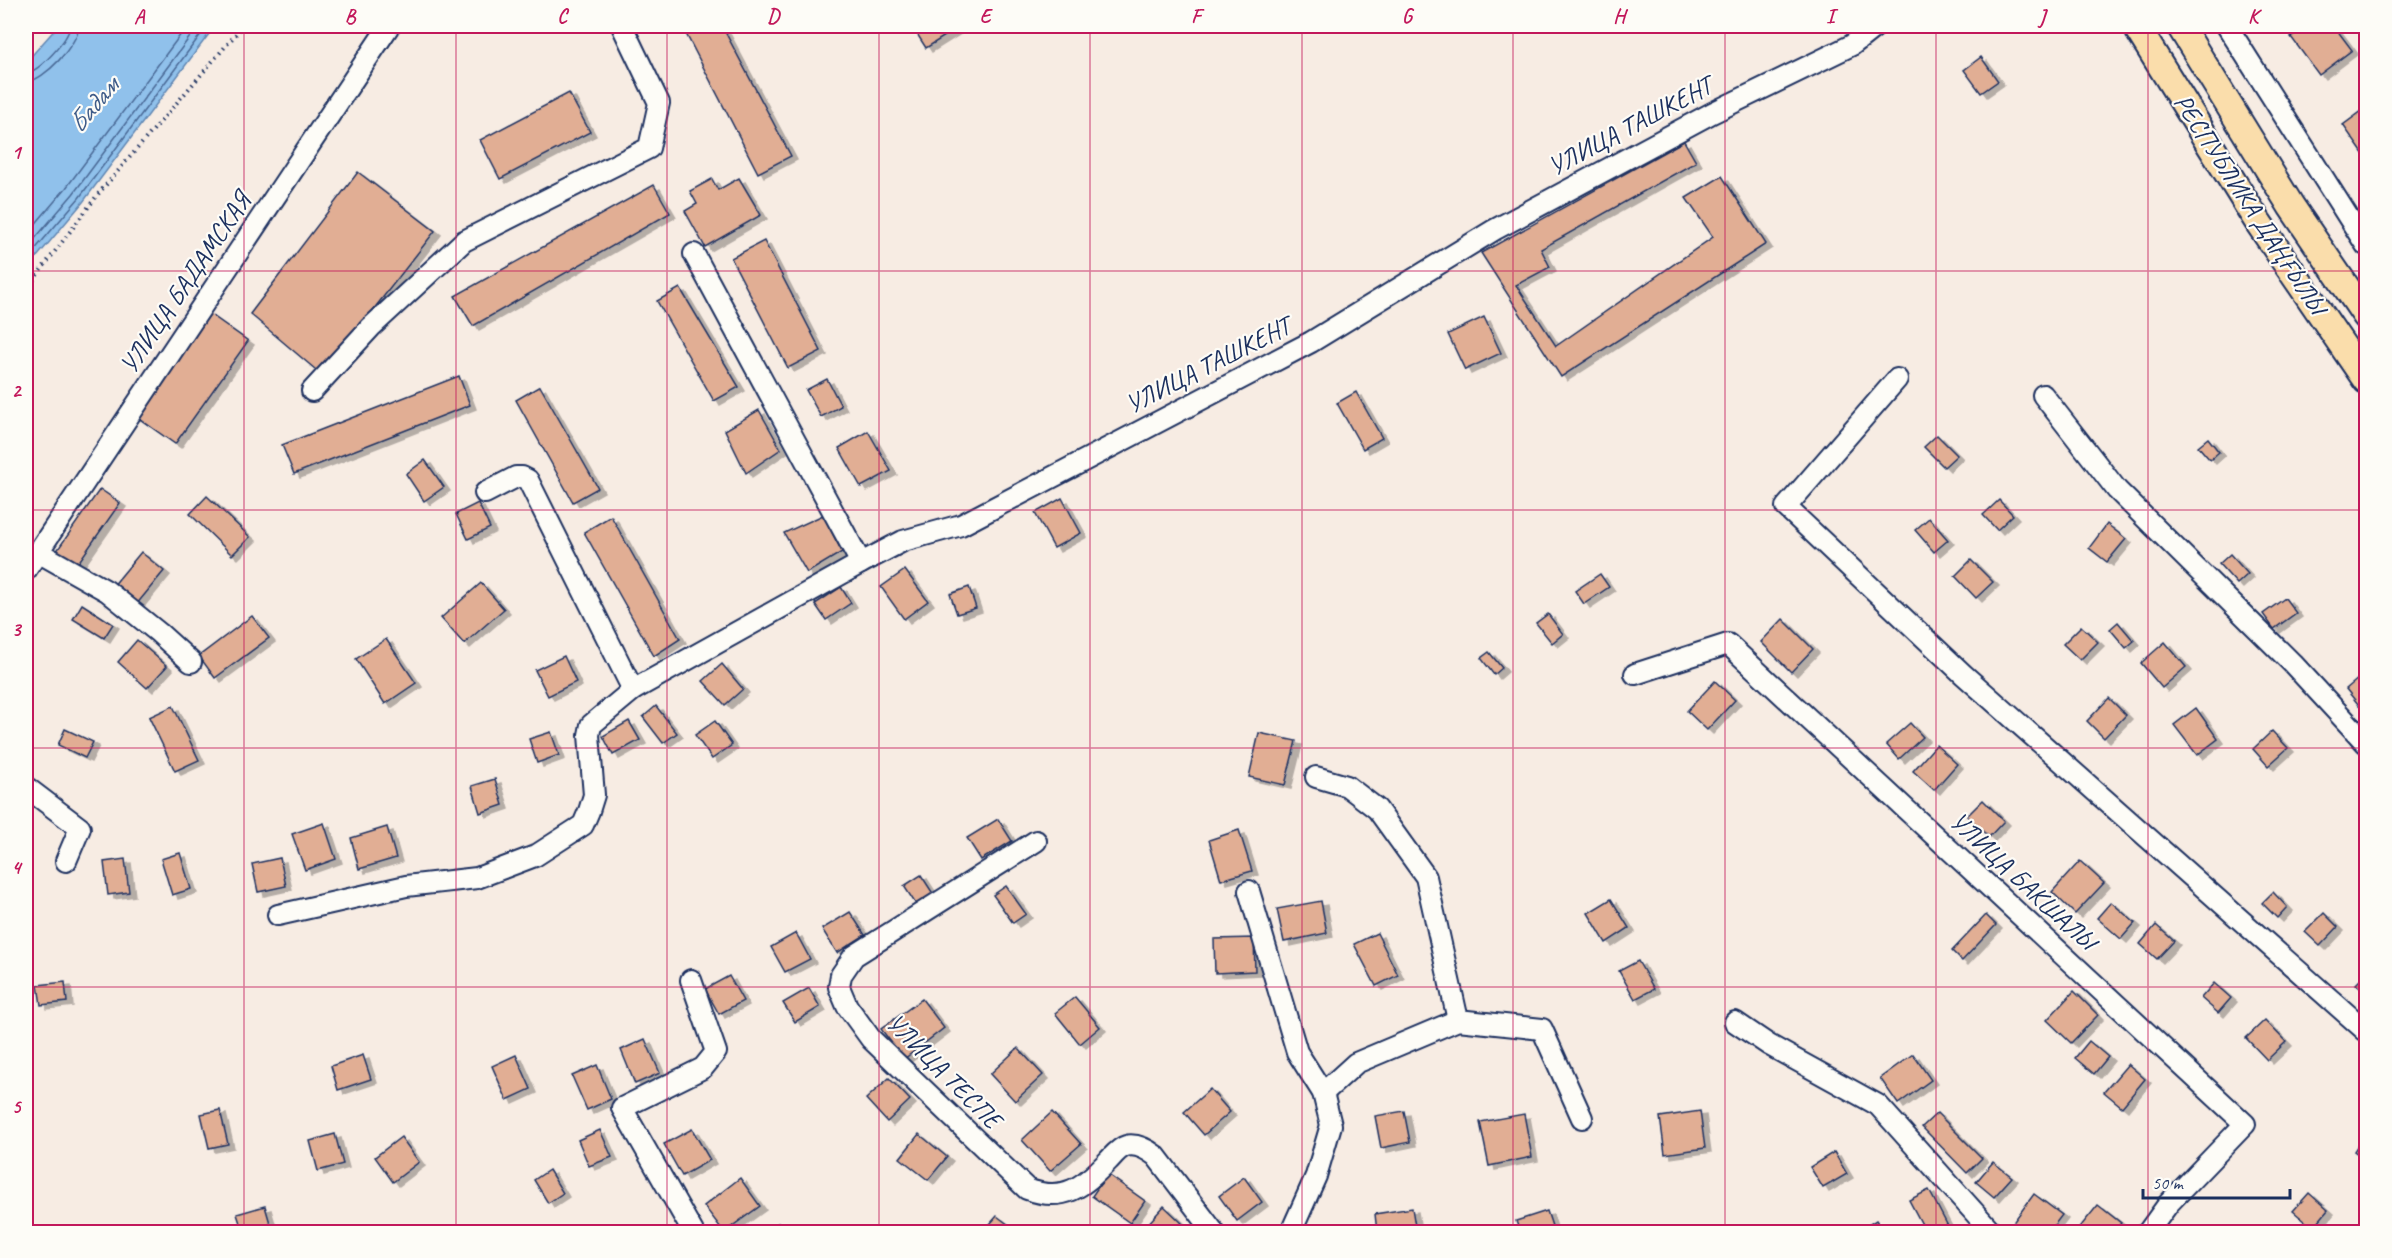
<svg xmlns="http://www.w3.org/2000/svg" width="2392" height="1258" font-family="Caveat,sans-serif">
<defs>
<filter id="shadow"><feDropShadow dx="6" dy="4" stdDeviation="0" flood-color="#0004"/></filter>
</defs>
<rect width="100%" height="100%" fill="#f7ece3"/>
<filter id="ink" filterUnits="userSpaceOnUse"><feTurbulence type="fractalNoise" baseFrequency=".0167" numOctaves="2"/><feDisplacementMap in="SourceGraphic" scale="12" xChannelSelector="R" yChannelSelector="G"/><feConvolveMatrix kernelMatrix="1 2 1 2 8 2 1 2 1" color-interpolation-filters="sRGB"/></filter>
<g filter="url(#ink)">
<path fill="#90c1eb" stroke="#6187b3" stroke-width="1.5" d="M58,26H215L83,202L26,270V62Z"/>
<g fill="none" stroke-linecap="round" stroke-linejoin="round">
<g stroke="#4a6996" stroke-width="1.5">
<path d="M26,73C39,72 69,39 70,26"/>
<path d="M26,82C44,81 78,44 79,26"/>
<path d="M26,235L66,188L187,26"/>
<path d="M26,249L73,194L198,26"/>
<path d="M26,260L79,198L207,26"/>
</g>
</g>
<g fill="#e1ae94" stroke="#1b2f5e" stroke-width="1.5" filter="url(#shadow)">
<path d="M682,26H722L791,156L758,173Z"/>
<path d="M912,26H961L926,48Z"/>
<path d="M2307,26H2334L2352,50L2319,75L2291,37Z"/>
<path d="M1981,57L1998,81L1981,93L1964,70Z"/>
<path d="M569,93L590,132L500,179L480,140Z"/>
<path d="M2366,108V153L2364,155L2343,125Z"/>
<path d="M1684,141L1696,162L1541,249L1550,267L1516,285L1556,346L1713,237L1686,198L1722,176L1766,244L1561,377L1481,253Z"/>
<path d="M358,172L435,231L322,375L250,314Z"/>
<path d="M739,178L761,215L705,247L685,211L697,204L690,191L712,179L718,190Z"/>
<path d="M654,185L670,213L473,326L455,296Z"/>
<path d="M764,241L821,351L788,368L731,258Z"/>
<path d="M680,288L739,387L714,401L657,301Z"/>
<path d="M210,314L248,341L175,444L137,417Z"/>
<path d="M1484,317L1501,353L1465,370L1448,334Z"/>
<path d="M459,376L470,405L294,474L282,445Z"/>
<path d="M827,379L841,406L821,417L806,390Z"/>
<path d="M540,386L598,488L573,502L516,400Z"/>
<path d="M1356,392L1382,438L1363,449L1337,403Z"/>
<path d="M759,410L781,449L746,473L725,430Z"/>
<path d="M868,431L891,471L861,487L839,448Z"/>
<path d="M1937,435L1957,455L1944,467L1924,447Z"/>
<path d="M2208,438L2219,452L2210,460L2198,446Z"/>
<path d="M425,460L444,487L424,501L406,474Z"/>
<path d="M100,489L120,503L76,566L56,552Z"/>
<path d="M207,496L250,537L232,555L190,514Z"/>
<path d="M1062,498L1081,533L1054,548L1035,513Z"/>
<path d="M1999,500L2013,515L1997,530L1983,515Z"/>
<path d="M478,503L490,528L468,539L456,514Z"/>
<path d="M823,515L842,552L807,573L784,533Z"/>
<path d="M611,516L680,639L654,656L584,532Z"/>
<path d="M1929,518L1948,540L1934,552L1915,530Z"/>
<path d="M2107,524L2126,539L2107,562L2089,548Z"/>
<path d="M141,552L164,571L136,605L113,586Z"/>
<path d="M2230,554L2248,574L2237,584L2219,564Z"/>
<path d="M1971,560L1993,582L1976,598L1955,576Z"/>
<path d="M905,570L928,601L904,619L881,587Z"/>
<path d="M1600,574L1609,587L1584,604L1575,591Z"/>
<path d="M481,583L504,609L464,644L441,618Z"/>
<path d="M841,587L851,603L826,620L815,604Z"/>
<path d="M969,587L976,608L957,614L950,594Z"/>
<path d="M2285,598L2296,613L2274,629L2263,614Z"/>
<path d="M82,604L113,624L104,638L73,619Z"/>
<path d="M1548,614L1563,634L1552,643L1536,623Z"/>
<path d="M252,616L269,638L215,678L199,656Z"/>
<path d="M1783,619L1813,649L1791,672L1761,642Z"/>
<path d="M2118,622L2134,641L2126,648L2110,629Z"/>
<path d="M2081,626L2098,642L2080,660L2063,644Z"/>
<path d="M386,639L416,683L385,704L356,659Z"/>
<path d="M137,640L167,666L147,688L118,662Z"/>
<path d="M2165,642L2186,667L2162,688L2141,663Z"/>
<path d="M1489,652L1502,668L1494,675L1481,658Z"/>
<path d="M564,656L576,682L548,696L535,670Z"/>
<path d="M722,664L743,689L725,705L703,681Z"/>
<path d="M2366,672V705L2362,709L2346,689Z"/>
<path d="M1715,681L1735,700L1707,730L1687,711Z"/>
<path d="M2109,698L2126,715L2104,738L2087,721Z"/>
<path d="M173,706L199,760L175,771L149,717Z"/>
<path d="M656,706L677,733L663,743L643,717Z"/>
<path d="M2196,708L2218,739L2197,755L2174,725Z"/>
<path d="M629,721L640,740L613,755L603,736Z"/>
<path d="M715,721L732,745L712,759L695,735Z"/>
<path d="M1910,723L1923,737L1899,759L1886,744Z"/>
<path d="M65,729L93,742L85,758L58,745Z"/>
<path d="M2272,731L2288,748L2268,766L2253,749Z"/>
<path d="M551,732L559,755L537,763L529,739Z"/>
<path d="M1259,733L1296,741L1285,785L1249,777Z"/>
<path d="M1936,745L1957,764L1934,790L1913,771Z"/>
<path d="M495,779L503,805L480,813L472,786Z"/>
<path d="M1983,800L2004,821L1989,837L1967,816Z"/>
<path d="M998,819L1012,841L981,860L967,838Z"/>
<path d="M324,823L336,859L305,870L292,834Z"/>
<path d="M387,827L396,858L359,869L351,838Z"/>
<path d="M1239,830L1252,871L1221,880L1209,840Z"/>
<path d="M180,853L191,889L172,895L161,859Z"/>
<path d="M280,858L286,886L258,892L252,864Z"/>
<path d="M125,859L129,892L108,895L104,862Z"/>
<path d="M2080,861L2104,883L2075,914L2052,892Z"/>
<path d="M921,875L934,895L917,906L904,886Z"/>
<path d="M1006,886L1026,914L1013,923L993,895Z"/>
<path d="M2273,892L2287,907L2277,918L2262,903Z"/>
<path d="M1611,899L1629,928L1606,943L1588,913Z"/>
<path d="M1321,901L1327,933L1284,942L1277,909Z"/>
<path d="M2111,902L2135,923L2121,939L2097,918Z"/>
<path d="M850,912L865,935L837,953L822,929Z"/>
<path d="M2324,913L2338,927L2320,946L2305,932Z"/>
<path d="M1986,915L1996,925L1962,961L1952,951Z"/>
<path d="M2156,925L2174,941L2157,959L2140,944Z"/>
<path d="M796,933L810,959L785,972L771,947Z"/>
<path d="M1377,933L1398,975L1376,986L1354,944Z"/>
<path d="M1254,938L1255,971L1215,973L1214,939Z"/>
<path d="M1638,961L1654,989L1635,999L1619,971Z"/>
<path d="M2366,974V994L2356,984Z"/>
<path d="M729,976L743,1001L719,1014L705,989Z"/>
<path d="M65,982L67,1002L41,1005L38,985Z"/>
<path d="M2214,983L2231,998L2218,1013L2201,998Z"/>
<path d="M809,988L820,1007L795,1022L783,1003Z"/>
<path d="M2074,991L2098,1015L2071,1043L2047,1020Z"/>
<path d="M1075,997L1100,1027L1080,1044L1055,1013Z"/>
<path d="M922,999L944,1028L904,1059L881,1029Z"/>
<path d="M2265,1020L2286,1042L2267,1060L2246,1038Z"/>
<path d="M645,1039L660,1073L635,1084L621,1050Z"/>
<path d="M2089,1041L2108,1057L2094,1074L2075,1058Z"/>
<path d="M1018,1048L1043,1075L1015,1101L990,1074Z"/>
<path d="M1913,1054L1931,1080L1898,1104L1880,1078Z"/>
<path d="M363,1055L371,1079L338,1090L331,1066Z"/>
<path d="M516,1055L531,1089L507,1100L492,1066Z"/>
<path d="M2128,1064L2145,1079L2122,1107L2104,1092Z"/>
<path d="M597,1065L611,1099L587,1110L572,1076Z"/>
<path d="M889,1078L910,1100L887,1122L866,1099Z"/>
<path d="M1210,1089L1230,1112L1204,1135L1184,1112Z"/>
<path d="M220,1110L228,1144L209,1148L201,1114Z"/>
<path d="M1404,1111L1410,1142L1381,1148L1375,1116Z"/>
<path d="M1700,1111L1705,1148L1665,1154L1660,1117Z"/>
<path d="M1052,1112L1081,1144L1050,1171L1022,1140Z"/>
<path d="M1937,1113L1982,1158L1967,1173L1922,1127Z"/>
<path d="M1524,1114L1532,1157L1489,1166L1480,1122Z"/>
<path d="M692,1129L710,1160L682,1176L664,1144Z"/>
<path d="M600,1130L612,1157L589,1166L578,1140Z"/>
<path d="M335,1134L343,1164L318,1171L310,1141Z"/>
<path d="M919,1134L947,1157L928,1180L900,1158Z"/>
<path d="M401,1137L419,1162L393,1182L375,1157Z"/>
<path d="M2363,1137L2366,1140V1160L2354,1151Z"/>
<path d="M1834,1152L1847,1174L1823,1188L1810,1167Z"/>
<path d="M1993,1162L2012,1177L1994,1197L1976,1182Z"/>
<path d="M549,1170L563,1193L548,1203L534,1180Z"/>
<path d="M1107,1174L1145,1201L1130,1223L1092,1196Z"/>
<path d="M1244,1177L1262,1202L1237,1221L1219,1196Z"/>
<path d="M740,1178L760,1206L724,1232L704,1206Z"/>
<path d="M1929,1190L1951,1232H1926L1909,1200Z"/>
<path d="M2309,1193L2328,1210L2313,1228L2293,1211Z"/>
<path d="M2034,1194L2062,1215L2049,1232H2006Z"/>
<path d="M2098,1205L2121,1223L2114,1232H2076Z"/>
<path d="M265,1206L272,1230L264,1232H243L237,1214Z"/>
<path d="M1164,1206L1182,1223L1173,1232H1155L1147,1225Z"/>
<path d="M1412,1208L1416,1232H1377L1375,1214Z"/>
<path d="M1547,1211L1554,1232H1520L1516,1221Z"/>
<path d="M997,1216L1018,1232H983Z"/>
<path d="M1876,1220L1884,1232H1861L1859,1231Z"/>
<path d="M778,1223L784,1232H765Z"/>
</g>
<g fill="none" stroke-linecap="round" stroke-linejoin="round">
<g stroke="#1b2f5e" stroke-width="24">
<g id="minor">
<path d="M2227,26L2366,245"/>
<path d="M694,254L861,563L903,541L961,525L1311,342L1494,230L1712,113L1852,45L1876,26"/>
<path d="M1897,379L1786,507L1964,675L2366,1031"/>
<path d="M312,391L371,327L464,241L649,148L659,103L622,26"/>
<path d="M2043,395L2117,490L2293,664L2366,743"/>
<path d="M485,493L516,477H522L528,480L633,690"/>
<path d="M38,552L107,591L159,633L191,662"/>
<path d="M26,570L389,26"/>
<path d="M1635,674L1728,644L2245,1124L2169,1203L2148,1232"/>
<path d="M1316,777L1347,786L1377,809L1426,877L1458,1020"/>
<path d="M26,787L80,828L66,861"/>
<path d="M1036,841L854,956L841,975L839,987L847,1006L871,1039L1027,1189C1064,1203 1083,1187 1108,1161C1113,1156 1119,1148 1126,1146C1137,1143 1148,1150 1156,1156L1214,1232"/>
<path d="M1249,891L1297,1052L1323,1093L1331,1125L1316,1176L1291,1232"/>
<path d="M278,915L406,886L477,878L535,856L583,825L589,811L594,795L589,735L591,725L633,690L861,563"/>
<path d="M691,980L716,1052L703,1068L622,1108L693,1232"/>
<path d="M1735,1022L1769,1045L1878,1105L1992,1232"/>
<path d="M1323,1093L1356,1063L1458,1020L1542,1029L1582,1118"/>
</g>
</g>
<g stroke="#1b2f5e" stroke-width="30">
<g id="major">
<path d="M2136,26L2258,222L2366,380"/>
<path d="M2180,26L2291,206L2366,316"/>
</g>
</g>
<path stroke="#1b2f5e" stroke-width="4" stroke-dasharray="1.5 4.5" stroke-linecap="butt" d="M26,290L99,193L243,26"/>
<use href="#minor" stroke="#fdfcf7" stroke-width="20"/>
<use href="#major" stroke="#faddab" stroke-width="26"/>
</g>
</g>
<path fill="none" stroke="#c2185b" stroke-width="1.5" stroke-opacity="0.55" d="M244,26V1232M456,26V1232M667,26V1232M879,26V1232M1090,26V1232M1302,26V1232M1513,26V1232M1725,26V1232M1936,26V1232M2148,26V1232M26,271H2366M26,510H2366M26,748H2366M26,987H2366"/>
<g text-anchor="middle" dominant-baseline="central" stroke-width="4.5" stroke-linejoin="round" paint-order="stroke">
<g font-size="26" fill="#1b2f5e" stroke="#fdfcf7">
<text transform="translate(1630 126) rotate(-28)">УЛИЦА ТАШКЕНТ</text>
<text transform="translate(2250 204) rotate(57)">РЕСПУБЛИКА ДАҢҒЫЛЫ</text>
<text transform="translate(185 283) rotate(-56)">УЛИЦА БАДАМСКАЯ</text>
<text transform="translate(1208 365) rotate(-27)">УЛИЦА ТАШКЕНТ</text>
<text transform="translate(2023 881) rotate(43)">УЛИЦА БАКШАЛЫ</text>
<text transform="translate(944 1071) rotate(45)">УЛИЦА ТЕСПЕ</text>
</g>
<g font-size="27" font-style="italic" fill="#3e5b88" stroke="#fdfcf7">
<text transform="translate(93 105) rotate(-50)">Бадам</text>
</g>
</g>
<rect width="2392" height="1258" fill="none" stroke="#fdfcf7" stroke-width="66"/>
<path d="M2143 1189v9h147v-9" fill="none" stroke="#1b2f5e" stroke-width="3"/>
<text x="2152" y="1189" font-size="18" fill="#1b2f5e" stroke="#fdfcf7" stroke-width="4.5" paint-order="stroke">50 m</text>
<rect x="33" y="33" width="2326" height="1192" fill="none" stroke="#c2185b" stroke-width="2"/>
<g font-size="20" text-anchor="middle" font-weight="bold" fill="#c2185b">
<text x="139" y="23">A</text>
<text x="350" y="23">B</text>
<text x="562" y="23">C</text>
<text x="773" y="23">D</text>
<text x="985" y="23">E</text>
<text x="1196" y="23">F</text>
<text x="1407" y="23">G</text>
<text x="1619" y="23">H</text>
<text x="1830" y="23">I</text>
<text x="2042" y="23">J</text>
<text x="2253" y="23">K</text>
<text x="16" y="159">1</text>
<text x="16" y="397">2</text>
<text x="16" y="636">3</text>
<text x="16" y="874">4</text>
<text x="16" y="1113">5</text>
</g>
</svg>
